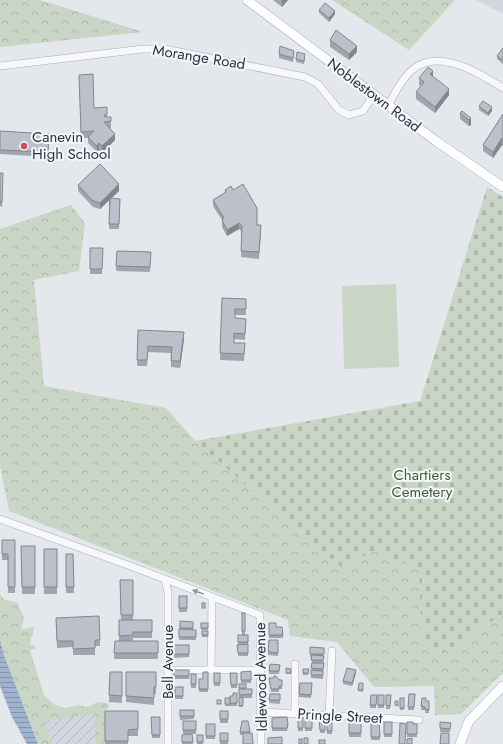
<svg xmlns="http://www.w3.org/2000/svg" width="503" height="744" font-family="Jost,sans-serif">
<defs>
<pattern id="industrial-furrows" width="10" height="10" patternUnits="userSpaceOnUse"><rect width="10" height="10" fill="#d2d6de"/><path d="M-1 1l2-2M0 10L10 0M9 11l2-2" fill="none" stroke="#b4b8c0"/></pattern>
<pattern id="forest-crowns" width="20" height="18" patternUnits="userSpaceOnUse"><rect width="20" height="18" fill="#c9d6c5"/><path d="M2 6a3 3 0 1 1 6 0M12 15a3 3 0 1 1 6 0" fill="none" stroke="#adb8ab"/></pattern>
<pattern id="cemetery-stones" width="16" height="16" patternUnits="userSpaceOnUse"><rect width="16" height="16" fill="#c9d6c5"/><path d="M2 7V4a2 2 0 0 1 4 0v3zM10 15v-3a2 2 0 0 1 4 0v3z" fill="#adb8ab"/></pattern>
<pattern id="water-rules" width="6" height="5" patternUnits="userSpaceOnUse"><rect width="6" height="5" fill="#9fb4cc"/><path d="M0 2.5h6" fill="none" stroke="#8293a7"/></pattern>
</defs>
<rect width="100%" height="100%" fill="#e4e7ec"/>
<path fill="#d2d6de" d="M476,0H503V14Z"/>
<path fill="url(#industrial-furrows)" d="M98,710L99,744H52L38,720Z"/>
<path fill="#c9d6c5" d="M396,284L399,367L344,369L342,286Z"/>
<g fill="url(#forest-crowns)">
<path d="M0,0H40L143,32L0,47Z"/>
<path d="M332,0H455L409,50Z"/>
<path d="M71,205L85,223L79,271L34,280L44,386L166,408L195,441L341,567L374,551L420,569L422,643L442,654L503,614V673L461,714L435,715L434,686L374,687L337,642L290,636L288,620L9,511L0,465V229Z"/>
<path d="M0,594L4,600L17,602L24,618L21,629L35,627L33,630V636L31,637L30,645L35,646L36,649L30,650L44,695L55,705L65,708L78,705L89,707L97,702L108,703L109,706L105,710V744H96L95,717L94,714L46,721L44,725L53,744H38L5,658L0,640Z"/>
</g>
<path fill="url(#cemetery-stones)" d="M487,187L503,197V614L442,654L422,643L419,569L374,551L341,567L195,441L420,401Z"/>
<path fill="url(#water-rules)" d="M0,640L5,658L38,744H27L12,717L0,686Z"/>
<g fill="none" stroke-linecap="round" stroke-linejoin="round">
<g stroke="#a9aeb7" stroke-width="8">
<g id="minor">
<path d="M0,66L143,49H165L305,77L318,84L339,110L349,115L363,111L373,96"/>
<path d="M388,106C394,94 402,79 412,70C438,47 479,73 503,88"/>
<path d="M0,519L125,564L260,615L261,744"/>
<path d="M165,580L168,592V744"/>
<path d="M168,670H261"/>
<path d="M211,670L212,597"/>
<path d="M261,712L419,720"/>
<path d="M295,714V664"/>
<path d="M329,715L332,651"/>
</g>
</g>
<g stroke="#a3abb8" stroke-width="10">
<g id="major">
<path d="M247,0L436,141L503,187"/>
<path d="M460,744L469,721L503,686"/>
</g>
</g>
<use href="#minor" stroke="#f7f8fa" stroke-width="7"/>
<use href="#major" stroke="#fff" stroke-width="9"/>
</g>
<g fill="#a1a5ae">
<path d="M273,0H288L282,7Z"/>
<path d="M319,10L335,14L329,22L319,13Z"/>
<path d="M330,40L357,52L349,60L330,47Z"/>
<path d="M503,48V64L497,59V56Z"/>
<path d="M279,54H294L293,62L279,58Z"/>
<path d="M305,57L304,64L296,62V59Z"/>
<path d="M433,76L449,95L435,113L416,99V92L421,86L419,85V78Z"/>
<path d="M79,81L94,108L107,107V117H111V128H110L115,140L102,153L99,150L97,152L88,143V138H81Z"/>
<path d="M479,106L492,111L488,116L479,110Z"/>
<path d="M460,113L471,118V125L469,126L460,119Z"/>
<path d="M503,114V146L502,145L493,158L483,151V145Z"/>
<path d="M0,131L49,134L48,157L0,154Z"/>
<path d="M0,173L3,178L2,207L0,206Z"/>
<path d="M78,185L119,191L111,199H120L119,229H109V200L100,209L93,207L78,191Z"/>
<path d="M225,190L257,225L261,232L259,259L241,257L242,232L239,229L227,236L222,227V220L213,206V200L225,193Z"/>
<path d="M90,248H103L102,274H90Z"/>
<path d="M117,251L151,252L150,272L116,271Z"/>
<path d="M222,298L246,299V315H235V318L246,319L245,340L234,339V343H245L244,361L220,360Z"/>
<path d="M138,330L184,339L180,368L171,367V353L148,352L147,366H137Z"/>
<path d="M2,540H15V593H8V560H2Z"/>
<path d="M21,546H35V594H22Z"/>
<rect x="44" y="549" width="13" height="45"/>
<path d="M66,554H73L74,593H66Z"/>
<path d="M120,580H133V620H152V638H133V641H158V659H114L115,641H119V620H121Z"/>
<rect x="179" y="596" width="8" height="16"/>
<rect x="242" y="613" width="3" height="22"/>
<path d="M180,621L193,622V630H196V640H179Z"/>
<rect x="201" y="623" width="7" height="7"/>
<path d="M269,623L276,627H282L283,638H269Z"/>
<path d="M56,624L100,640V646H95V655H73V647L57,648Z"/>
<rect x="202" y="631" width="6" height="6"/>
<rect x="238" y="635" width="10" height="21"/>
<path d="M269,640H278V656L268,655Z"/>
<path d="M174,645H189V657L174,658Z"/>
<path d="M310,647L324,648L323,679L311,678L312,657H310Z"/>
<path d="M270,664L280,665L279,674H269Z"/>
<path d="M286,668L291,669V674H286Z"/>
<path d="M303,669H309L308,675H303Z"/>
<rect x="174" y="670" width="15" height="9"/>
<path d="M251,671V683H241V672Z"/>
<path d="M110,672H122V703L109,702Z"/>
<path d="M126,672H156V694H154V705L126,702Z"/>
<path d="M208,672V692H199V679H203Z"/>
<rect x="214" y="673" width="6" height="13"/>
<path d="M230,673H237V688H231Z"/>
<path d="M356,673L352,686L343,684V681Z"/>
<rect x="191" y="674" width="5" height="14"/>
<path d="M269,678L282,680V689H279V692H271Z"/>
<path d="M300,683H312L311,698L299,697Z"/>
<path d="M359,683H363V692L358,691Z"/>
<path d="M239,684H246V689H252V698H243V707H239Z"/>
<rect x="175" y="687" width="8" height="12"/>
<path d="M237,693V706H230V696H233Z"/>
<path d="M270,694H280V704L269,703Z"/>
<path d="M409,694H415L414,710H408Z"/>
<path d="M371,695H377L376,708H370Z"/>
<rect x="378" y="695" width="6" height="13"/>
<path d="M386,695H391L390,709H386Z"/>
<rect x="225" y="698" width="5" height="8"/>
<rect x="400" y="698" width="4" height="12"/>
<path d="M422,698L426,701H429V713H425V710H421Z"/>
<path d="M180,710H194V719L180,720Z"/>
<path d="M105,711H138V736H128V744H105Z"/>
<rect x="220" y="711" width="8" height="12"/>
<path d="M151,717H160V738H152Z"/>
<path d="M303,717V731H298V718Z"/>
<path d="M272,718L288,727L287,731H272Z"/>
<rect x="305" y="719" width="7" height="12"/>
<path d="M319,719H325V733H320Z"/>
<rect x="327" y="719" width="5" height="15"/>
<rect x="349" y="720" width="12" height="17"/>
<rect x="183" y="721" width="13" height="13"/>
<path d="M371,721H379L380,740H371Z"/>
<rect x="384" y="722" width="8" height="15"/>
<path d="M407,722L413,724H417V737H407Z"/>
<path d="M440,722L451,723L450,732H440Z"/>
<rect x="206" y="724" width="9" height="15"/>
<path d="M240,732H250V733L243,735H240Z"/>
<rect x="220" y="733" width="8" height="11"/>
<path d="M192,734L193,744H182V735Z"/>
<rect x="197" y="735" width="6" height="9"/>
</g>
<g fill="#83868d">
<path d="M282,0H288L282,7Z"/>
<path d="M335,11V14L329,22V18Z"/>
<path d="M357,46V52L349,60V54Z"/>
<path d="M433,71V77L430,74Z"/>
<path d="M449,89V95L435,113V107Z"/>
<path d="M492,107V111L488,116V113Z"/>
<path d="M471,118V125L469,126V120Z"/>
<path d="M115,134V140L102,153V146Z"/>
<path d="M502,138V145L493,158V152Z"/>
<path d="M99,143V150L97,152V146Z"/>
<path d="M119,184V191L100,209V203Z"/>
<path d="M239,223V229L227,236V230Z"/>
<path d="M184,332V339L180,368V361Z"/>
<path d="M356,670V673L352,686V683Z"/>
</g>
<g fill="#bbc0ca" stroke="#83868d">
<path d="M325,3L335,11L329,18L319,10Z"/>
<path d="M336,30L357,46L349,54L330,40Z"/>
<path d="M280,46L294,51L293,58L279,54Z"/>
<path d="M503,48V60L497,56Z"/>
<path d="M297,52L305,54L304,61L296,59Z"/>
<path d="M428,67L433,71L430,74L449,89L435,107L416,92L424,82L419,78Z"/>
<path d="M93,74L94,108L107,107V115H104L105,117H111V121L104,122L115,134L102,146L99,143L97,146L88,137L94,131L81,132L79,75Z"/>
<path d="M483,101L492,107L488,113L479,106Z"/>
<path d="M462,111L471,118L469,120L460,113Z"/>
<path d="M503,114V139L502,138L493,152L483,145Z"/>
<path d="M0,131L49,134L48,152L0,150Z"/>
<path d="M100,164L119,184L100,203L93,201L78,185Z"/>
<path d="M0,173H3L2,202H0Z"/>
<path d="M243,184L257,208V225H261L259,252L241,251L242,226L239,223L227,230L222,220L224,218L213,200L226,192L225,190L231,186L233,190Z"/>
<path d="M110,198L120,199L119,224H109Z"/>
<path d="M90,248H103L102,269H90Z"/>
<path d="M117,251L151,252L150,267L116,266Z"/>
<path d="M222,298L246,299V309H235V318L246,319L245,334L234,333V343H245L244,354L220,353Z"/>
<path d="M138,330L184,332L180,361H171L172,347L148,346L147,360H137Z"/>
<path d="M2,540H15V587H8V554H2Z"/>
<path d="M21,546H35V587H22Z"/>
<rect x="44" y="549" width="13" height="38"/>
<path d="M66,554H73L74,587H66Z"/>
<path d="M120,580H133V615H121Z"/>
<rect x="179" y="596" width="8" height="12"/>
<rect x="202" y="603" width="3" height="5"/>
<rect x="242" y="613" width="3" height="18"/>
<path d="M99,616L100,640H95V648L73,649V641H57L56,618Z"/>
<path d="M119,620H152V632H133V635L119,636Z"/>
<path d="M180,621L193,622V628H180Z"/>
<rect x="201" y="623" width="7" height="5"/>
<path d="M269,623H276V627H282L283,635H269Z"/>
<path d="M179,629L196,630V637H179Z"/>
<rect x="202" y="631" width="6" height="4"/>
<rect x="238" y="635" width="10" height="7"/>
<path d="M269,640H278V653L268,652Z"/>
<path d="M115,641H158V653H114Z"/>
<path d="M248,644V653H238L237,645Z"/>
<rect x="174" y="645" width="15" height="9"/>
<path d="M310,647L324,648V654H310Z"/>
<path d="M312,655L324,656L323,660H311Z"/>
<path d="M312,663H324L323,669L311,668Z"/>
<path d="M270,664L280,665L279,671H269Z"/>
<path d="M286,668L291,669V673H286Z"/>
<path d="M347,668L356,670L352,683L343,681Z"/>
<path d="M303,669H309L308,673H303Z"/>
<rect x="174" y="670" width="15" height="6"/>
<path d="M311,670L323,671V675H311Z"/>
<path d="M251,671V680H241V672Z"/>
<path d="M110,672H122V696L109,695Z"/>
<path d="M126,672H156V687H154V698L126,696Z"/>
<path d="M203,672H208V689H199V679H203Z"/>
<rect x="214" y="673" width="6" height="10"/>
<path d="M230,673H237V685H231Z"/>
<rect x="191" y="674" width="5" height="10"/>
<path d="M274,676H276L279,680H282V686H279V689H271L269,678H274Z"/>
<path d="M300,683H312L311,695L299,694Z"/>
<path d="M359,683H363V690H358Z"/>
<rect x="239" y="684" width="7" height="4"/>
<rect x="175" y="687" width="8" height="9"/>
<path d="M239,689H252V694L239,695Z"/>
<path d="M233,693H237V703H230V696H233Z"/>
<path d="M270,694H280V700H269Z"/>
<path d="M409,694H415L414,707H408Z"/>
<path d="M371,695H377L376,705H370Z"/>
<rect x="378" y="695" width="6" height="10"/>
<path d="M386,695H391L390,706L386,705Z"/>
<path d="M239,697L243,698V705L239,706Z"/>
<rect x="225" y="698" width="5" height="6"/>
<rect x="400" y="698" width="4" height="10"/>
<path d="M422,698H426V701H429V710L425,709V707L421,706Z"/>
<rect x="217" y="700" width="4" height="4"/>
<path d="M395,701H398V706L395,705Z"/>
<rect x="180" y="710" width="14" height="6"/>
<path d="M105,711H138V729L128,730V741H105Z"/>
<rect x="220" y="711" width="8" height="8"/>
<path d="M151,717H160V735H152Z"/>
<path d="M287,717L288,724L287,728H272V718Z"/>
<path d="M303,717V728H298V718Z"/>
<rect x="305" y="719" width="7" height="9"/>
<path d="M319,719H325V730H320Z"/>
<rect x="327" y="719" width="5" height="12"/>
<rect x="349" y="720" width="12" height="13"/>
<rect x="183" y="721" width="13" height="9"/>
<path d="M242,721H248L250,732H240Z"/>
<path d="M371,721H379L380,737H371Z"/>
<rect x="384" y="722" width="8" height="12"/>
<path d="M407,722H413V724H417V734H407Z"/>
<path d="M440,722L451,723L450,729L440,728Z"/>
<path d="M400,723L406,724L405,744H399Z"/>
<rect x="206" y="724" width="9" height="12"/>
<rect x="220" y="733" width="8" height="8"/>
<path d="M243,733H252L253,744H243Z"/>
<path d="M441,733H449V744H440Z"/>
<path d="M192,734L193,742H182V735Z"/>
<rect x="197" y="735" width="6" height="7"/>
<path d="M282,737V744H268V738Z"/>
<rect x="304" y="738" width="4" height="6"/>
<path d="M412,738V744H407V739Z"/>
<rect x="299" y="739" width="3" height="5"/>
<rect x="319" y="740" width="6" height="4"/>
</g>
<defs><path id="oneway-solid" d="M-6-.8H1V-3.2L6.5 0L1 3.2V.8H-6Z"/></defs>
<use fill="#9196a0" href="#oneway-solid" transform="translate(198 592) rotate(-160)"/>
<circle fill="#d1495b" stroke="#f4f6f9" stroke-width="1.5" cx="24" cy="146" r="4"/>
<g text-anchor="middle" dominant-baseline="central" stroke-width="4" stroke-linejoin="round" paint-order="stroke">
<g font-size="15" fill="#2b3445" stroke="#f4f6f9">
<text transform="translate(199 57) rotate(9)">Morange Road</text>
<text transform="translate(374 95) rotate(37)">Noblestown Road</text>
<text transform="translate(168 662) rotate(-90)">Bell Avenue</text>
<text transform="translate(261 677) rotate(-91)">Idlewood Avenue</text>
<text transform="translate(340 716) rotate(3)">Pringle Street</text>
</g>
<g font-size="15" fill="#2b3445" stroke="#f4f6f9" text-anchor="start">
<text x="32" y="137">Canevin<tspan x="32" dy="17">High School</tspan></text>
</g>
<g font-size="15" fill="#3f6138" stroke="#f4f6f9">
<text x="422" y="475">Chartiers<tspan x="422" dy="17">Cemetery</tspan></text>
</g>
</g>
</svg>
